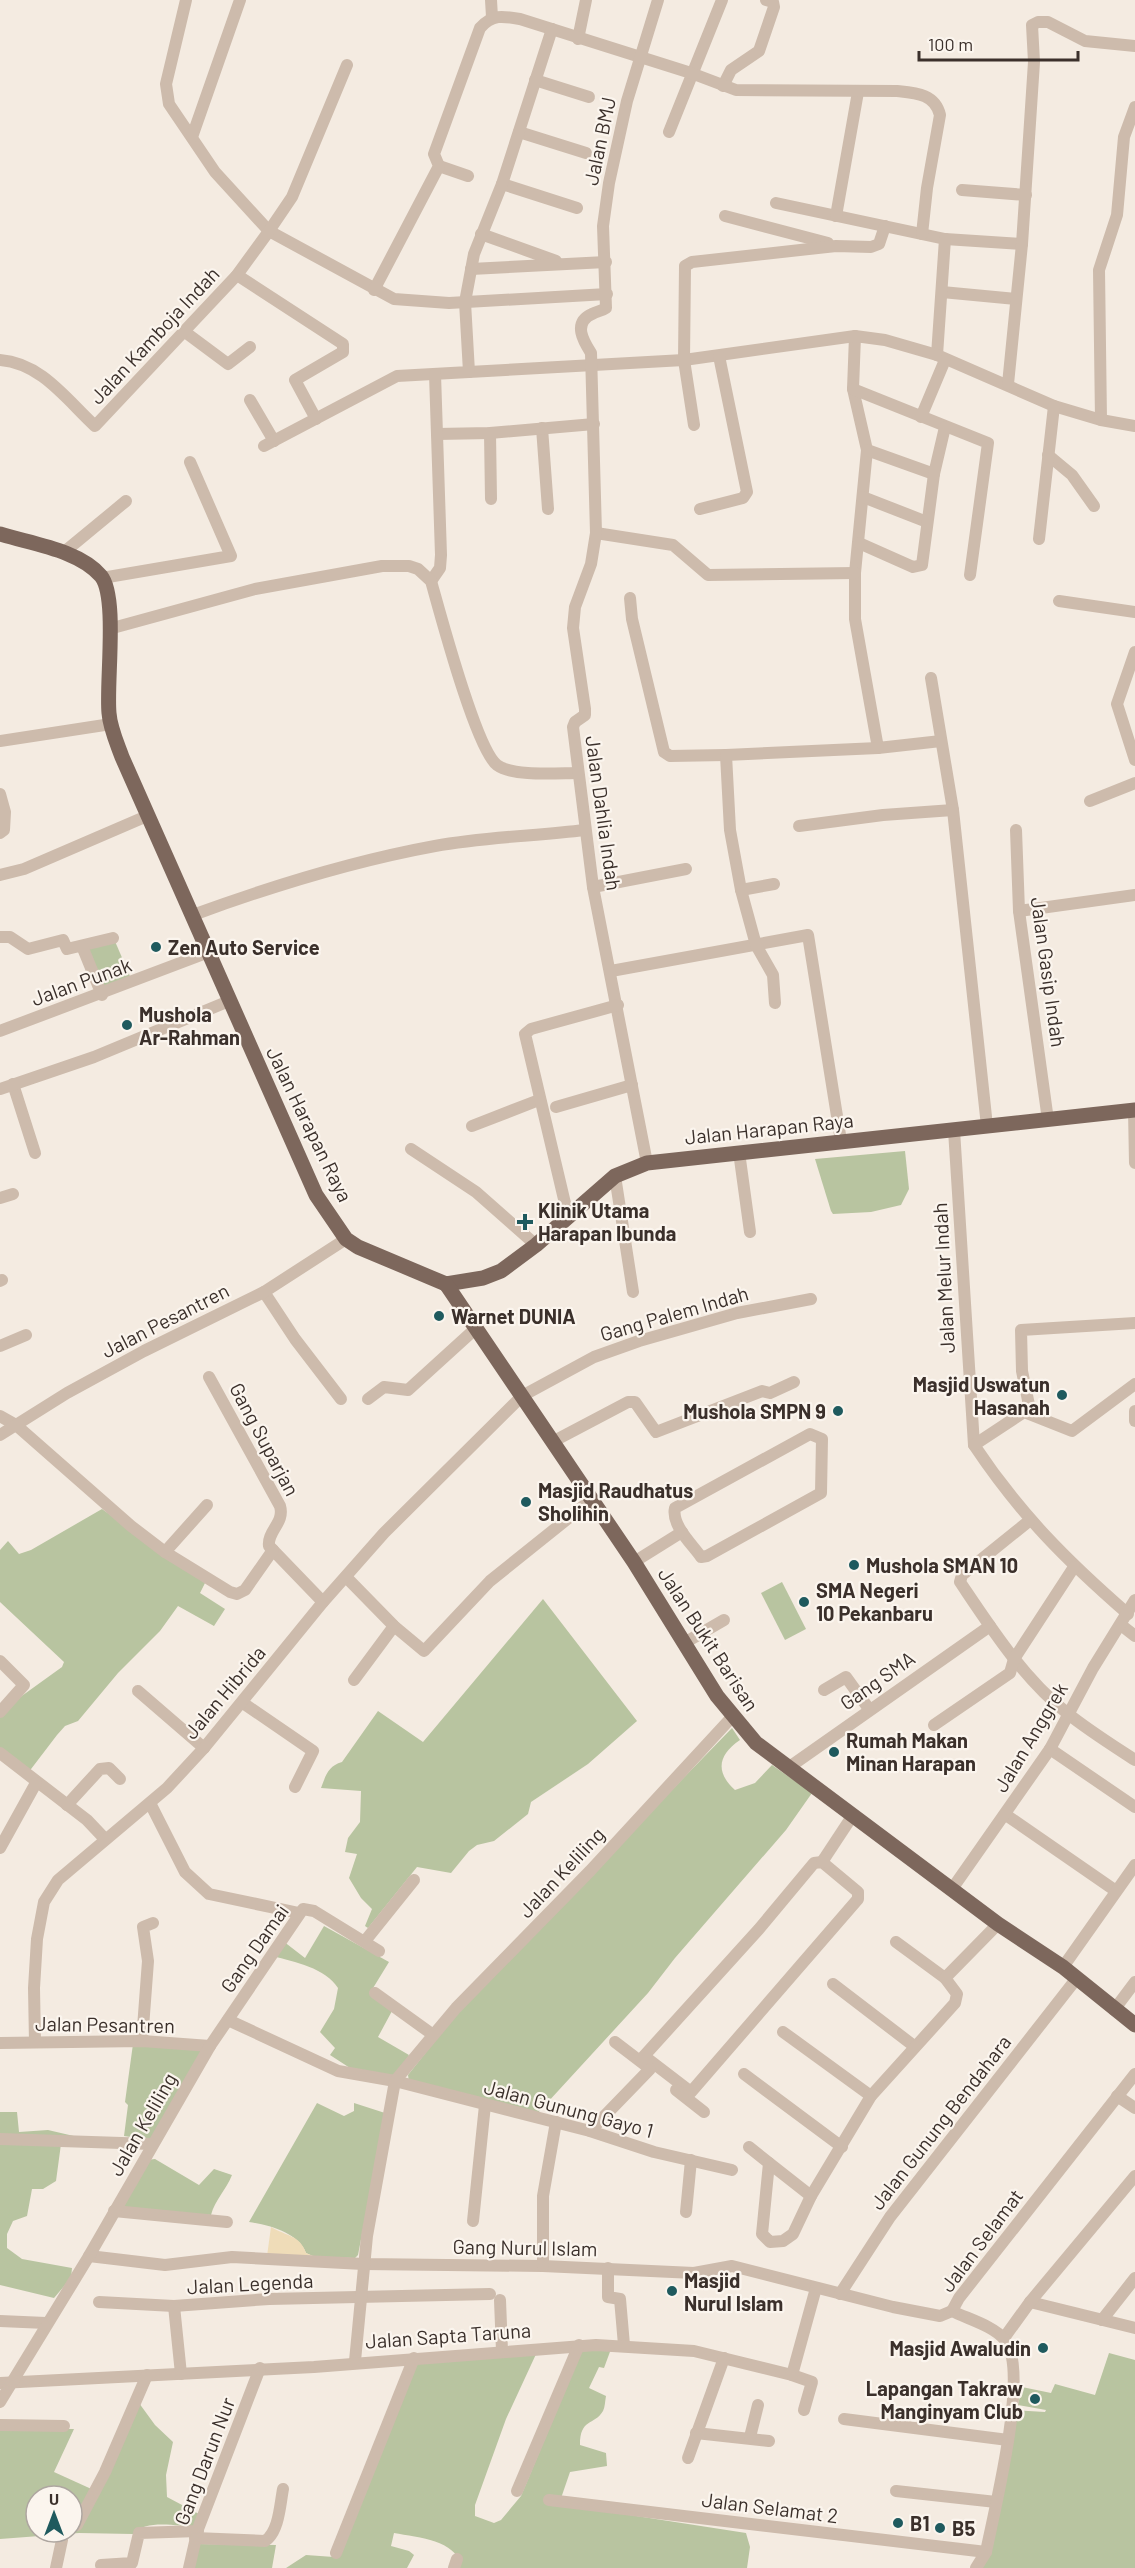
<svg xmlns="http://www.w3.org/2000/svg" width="1135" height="2568" font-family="Barlow,sans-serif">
<rect width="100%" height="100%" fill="#f4ebe1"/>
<g fill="#b8c4a0" fill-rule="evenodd">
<path d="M114,939L132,981L105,991L88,948Z"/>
<path d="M905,1151L909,1189L901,1205L871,1212L833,1214L831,1211L815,1159Z"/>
<path d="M102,1509L205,1583L200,1593L225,1609L214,1626L178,1606L160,1631L118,1673L78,1721L65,1726L57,1735L28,1773L0,1750V1717L12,1703L62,1667L64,1662L0,1602V1550L8,1541L19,1554L31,1550Z"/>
<path d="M782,1582L806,1629L785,1640L761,1593Z"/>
<path d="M543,1599L637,1721L588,1764L531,1802L528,1814L494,1841L477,1845L469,1851L451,1873L417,1867L368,1928L365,1926L372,1909L361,1898L349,1878L357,1854L345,1852L348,1838L360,1822L361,1791L321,1788C326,1775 328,1766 342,1762L378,1711L423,1742Z"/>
<path d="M732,1728L740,1740C718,1755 715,1772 735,1790L755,1783L772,1765L812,1793L786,1830L675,1958L648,1993L536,2115L409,2082L408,2075L465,2003Z"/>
<path d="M324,1926L389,1962L370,1993L392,2011L378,2037L409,2055L395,2078L350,2068L330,2055L335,2048L320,2032L334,2009L338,1988C326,1968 294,1962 273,1956L283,1941L305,1958Z"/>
<path d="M133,2044L201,2048L200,2054L151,2140L124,2136L128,2105L125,2102Z"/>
<path d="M317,2103L344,2116L354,2111V2103L385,2113L358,2255L355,2258L315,2257L306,2253C299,2233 269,2225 249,2222Z"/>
<path d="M0,2112H17L19,2132L48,2130L78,2137L61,2144L56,2181L43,2189H32L27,2216L13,2221L7,2234V2248L22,2259L72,2268L71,2278L54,2298L0,2285Z"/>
<path d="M155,2159L199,2185L214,2169L232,2175C226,2190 215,2200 211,2215L118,2209L147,2160Z"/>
<path d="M611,2349L604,2368L599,2367L589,2388L606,2396C605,2401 605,2407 603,2411C594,2426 580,2418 580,2445L606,2453L607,2466L570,2472L559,2504L746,2533L750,2547L747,2568H457L460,2561C450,2539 415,2537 394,2533L391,2546L409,2551L414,2555L407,2568H286L306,2555L334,2557L417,2362L537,2352L506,2419L475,2505V2516L494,2523L501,2520L521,2496L582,2350Z"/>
<path d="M1109,2353L1135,2360V2568H976L986,2552L1011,2410L1045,2412L1046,2410L1018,2405L1022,2387L1051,2393L1055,2384L1095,2395Z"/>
<path d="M139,2403L155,2425L173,2442L166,2475L167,2497L199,2514L195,2527C178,2526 145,2519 133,2534L79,2533L0,2539V2428L74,2429L54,2472L98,2492ZM36,2496H72V2532H36Z"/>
<path d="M196,2544L276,2545L272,2568H193Z"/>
</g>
<path fill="#efdcb8" d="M271,2227C286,2236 300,2235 306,2253L315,2257L267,2256Z"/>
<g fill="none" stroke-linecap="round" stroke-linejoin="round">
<g stroke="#cdbbac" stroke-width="12">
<path d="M186,0L166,84L169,104L215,172L269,231L394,299L449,303L607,294"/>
<path d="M491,0L492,17"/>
<path d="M578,39L586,0"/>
<path d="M535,80L589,97"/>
<path d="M723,86L731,70L759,51L774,7L773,2L766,0"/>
<path d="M519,132L586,153"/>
<path d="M669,132L722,0"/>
<path d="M192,137L240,0"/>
<path d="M439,166L468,176"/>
<path d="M502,184L577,208"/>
<path d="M962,190L1026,195"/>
<path d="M776,203L945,239L1022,244"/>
<path d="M725,216L828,243"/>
<path d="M836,216L858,92"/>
<path d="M481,234L556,261"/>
<path d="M471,269L606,262"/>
<path d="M237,275L343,344V352L295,380L316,419"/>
<path d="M374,290L439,166L434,154L480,28C492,14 503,16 520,19L691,73L736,90L897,91C916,93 935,94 940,115L927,188L922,234"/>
<path d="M942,292L1016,299"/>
<path d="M185,332L228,364L250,347"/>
<path d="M855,336L853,389L867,450L855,573V619L878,748L941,741"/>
<path d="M937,355L945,239"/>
<path d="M0,360C41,363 66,399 95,426L237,275L269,231L292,197L347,65"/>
<path d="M469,372L684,360L855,336L885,340L937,355L1054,406L1101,420L1135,426"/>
<path d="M1008,384L1022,244L1034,62L1032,25L1038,22H1048L1085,41L1135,46"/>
<path d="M853,389L988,443L970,575"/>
<path d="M250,400L274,441"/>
<path d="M921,417L945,360"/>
<path d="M1101,420L1099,270L1117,215L1124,137L1135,107"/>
<path d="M694,425L684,360L685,266L692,262L836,246L871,247L879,244L885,226"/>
<path d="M542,428L548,509"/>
<path d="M490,433L491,499"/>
<path d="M437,434L490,433L594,424"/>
<path d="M264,446L397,376L469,372L465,302L474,254L502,184L552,29"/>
<path d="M867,450L934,474"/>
<path d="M1048,455L1072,475L1094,506"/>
<path d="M863,497L927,522"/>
<path d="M700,509L743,498L747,492L719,356"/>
<path d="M596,533L673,545L708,575L855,573"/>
<path d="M1039,539L1054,406"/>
<path d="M859,543L913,567L922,565L934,474L945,427"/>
<path d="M63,553L126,501"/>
<path d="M102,578L231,556L190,462"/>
<path d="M431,581L440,568L441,555L435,374"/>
<path d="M630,598L632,619L664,752L670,756L726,755"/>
<path d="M1059,601L1135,612"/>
<path d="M109,629L255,589L382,566H409L418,569L431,581C440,613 476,749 497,765C513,777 558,773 578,773"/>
<path d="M1135,652L1117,704L1135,760"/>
<path d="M931,678L953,810L987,1126"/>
<path d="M0,741L111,724"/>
<path d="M0,794L5,812L4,830L0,833"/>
<path d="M1090,801L1135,783"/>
<path d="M799,826L883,815L953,810"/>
<path d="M1016,830L1019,911L1048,1120"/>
<path d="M0,875L24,869L147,816"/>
<path d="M593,887L686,869"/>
<path d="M741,890L774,884"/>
<path d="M1019,911L1135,895"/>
<path d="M193,915C272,886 353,861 435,846C484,837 535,836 585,830"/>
<path d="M0,937H10L28,949L63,940L67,949L113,938"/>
<path d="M82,946L102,995"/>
<path d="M611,971L808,935L841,1141"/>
<path d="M775,1003L773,975L756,945L741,890L730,830L726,755L878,748"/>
<path d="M0,1031L209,952"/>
<path d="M13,1084L35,1153"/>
<path d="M0,1089L94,1057L229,1001"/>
<path d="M556,1107L632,1085"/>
<path d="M1134,1110L1135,1163"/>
<path d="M472,1126L539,1100"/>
<path d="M954,1130L974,1445C1020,1514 1066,1560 1128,1614"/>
<path d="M411,1149L476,1192L536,1245"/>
<path d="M739,1152L750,1232"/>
<path d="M647,1163L593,887L573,727L575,722L585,715V709L573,628L575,607L591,564L596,533L591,353C584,342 572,323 592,314C597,311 602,311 606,308L603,226L609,183L627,101L658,0"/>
<path d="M615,1176L633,1292"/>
<path d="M0,1198L13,1194"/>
<path d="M568,1216L525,1034L531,1029L618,1005"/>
<path d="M0,1281L2,1280"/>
<path d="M264,1292L295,1339L341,1399"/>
<path d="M0,1346L26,1335"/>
<path d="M209,1377L280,1506C285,1523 267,1531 269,1546L323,1602"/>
<path d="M368,1399L384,1387L408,1390L474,1330"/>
<path d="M1135,1411V1421"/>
<path d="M1024,1412L1029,1405L1022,1371L1021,1330L1135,1323"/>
<path d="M0,1416L16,1425L131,1526L165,1552L230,1592L237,1594L245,1590L273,1550"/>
<path d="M810,1434L822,1439L821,1493L707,1556L701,1557C692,1544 671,1525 675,1508Z"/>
<path d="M0,1435L67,1393L144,1351L264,1292L346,1239"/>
<path d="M554,1441L628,1402H635L656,1432L762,1391L770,1393L794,1382"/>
<path d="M974,1445L1024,1412L1072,1431L1135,1384"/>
<path d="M1029,1521L962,1575L960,1582C991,1628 1023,1678 1067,1713C1088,1730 1112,1745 1135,1760"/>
<path d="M165,1552L207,1505"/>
<path d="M634,1562L682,1532"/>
<path d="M346,1577L394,1626L424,1651L490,1581L591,1500"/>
<path d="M1121,1625L1135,1636"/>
<path d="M686,1642L724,1620"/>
<path d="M0,1661L24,1685L0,1712"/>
<path d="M354,1680L394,1626"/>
<path d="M824,1690L846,1677L869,1709"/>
<path d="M138,1691L204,1748"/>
<path d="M243,1703L313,1751L295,1787"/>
<path d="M934,1725L1010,1673L1014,1659L1074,1567"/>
<path d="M1050,1749L1135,1807"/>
<path d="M0,1753L87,1820L105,1839"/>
<path d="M788,1768L990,1626"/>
<path d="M150,1803L185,1872L209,1894L299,1913"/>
<path d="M67,1805L100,1769L109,1768L120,1779"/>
<path d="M1006,1815L1116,1891"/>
<path d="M0,1848L36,1783"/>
<path d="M822,1862L858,1892V1899L691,2092L644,2056L759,1929L814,1863Z"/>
<path d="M822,1862L853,1815"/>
<path d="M952,1889L1050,1749L1093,1668L1135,1600"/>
<path d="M365,1941L414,1880"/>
<path d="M896,1942L945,1978"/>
<path d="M1063,1967L1135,1865"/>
<path d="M833,1984L914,2046"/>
<path d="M375,1993L432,2034"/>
<path d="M1114,2010L1135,1982"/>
<path d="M228,2020L338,2071L395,2081L590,2131L654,2152L732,2170"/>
<path d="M783,2032L871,2096"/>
<path d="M142,2041L148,1961L143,1927L153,1923"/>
<path d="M35,2042L34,1988L37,1939L44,1902L58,1880L167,1788L204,1748L323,1602L384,1533L522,1396L594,1357L639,1341L737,1313L811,1299"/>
<path d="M615,2042L649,2068"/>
<path d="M0,2043L142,2041L210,2046"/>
<path d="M744,2074L842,2147"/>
<path d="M676,2090L704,2112"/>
<path d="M1117,2096L1135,2108"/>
<path d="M590,2131L650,2069"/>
<path d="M0,2139L152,2144"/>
<path d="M749,2147L769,2163L762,2234L770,2242L783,2241L793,2234L811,2196L871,2096L955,2003L957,1994L945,1978L998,1924"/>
<path d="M769,2163L811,2196"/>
<path d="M114,2211L227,2222"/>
<path d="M686,2212L691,2160"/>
<path d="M473,2221L485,2105"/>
<path d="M89,2256L165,2265L232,2257L363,2264L543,2266L694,2273L732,2266L893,2307L940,2316L952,2311"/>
<path d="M543,2266V2196L556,2122"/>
<path d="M608,2268V2297L620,2299L624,2345"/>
<path d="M840,2294L890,2217L1077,1978"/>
<path d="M500,2300L502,2351"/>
<path d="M99,2302L174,2306L269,2299L490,2294"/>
<path d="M1030,2302L1135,2328"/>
<path d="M174,2306L181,2374"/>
<path d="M1102,2320L1135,2278"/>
<path d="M0,2321L46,2323"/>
<path d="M1004,2338L1030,2302L1135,2176"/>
<path d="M355,2361L367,2236L395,2081L456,2008L590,1871L732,1717"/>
<path d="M792,2375L812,2382L804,2410"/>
<path d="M0,2383L314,2367L596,2345L694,2351L792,2375L816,2288"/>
<path d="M0,2402L89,2256L210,2046L303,1909L314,1911L379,1951"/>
<path d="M844,2419L1008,2440"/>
<path d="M0,2425L64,2426"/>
<path d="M696,2433L769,2441"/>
<path d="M750,2437L758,2405"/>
<path d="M688,2458L724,2358"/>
<path d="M517,2491L579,2345"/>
<path d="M896,2491L996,2502"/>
<path d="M549,2500L986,2552"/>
<path d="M77,2525L105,2472L147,2375"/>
<path d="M195,2538L265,2541C279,2532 280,2505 283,2489"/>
<path d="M336,2553L414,2358"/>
<path d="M101,2565L132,2563L139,2533L198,2531"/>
<path d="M56,2568L62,2540"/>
<path d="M189,2568L198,2529L260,2368"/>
<path d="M454,2568L457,2559"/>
<path d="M976,2568L986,2552C994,2511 1030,2371 1005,2340C994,2326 968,2319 952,2311L959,2298L1135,2074"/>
</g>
<g stroke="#7d675c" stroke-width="15">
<path d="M0,534C32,544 79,550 101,576C118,597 106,683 109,713C110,728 117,743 122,757L316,1195L346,1239L358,1247L446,1284L483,1278L501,1271L536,1245L615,1176L647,1163L1135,1110"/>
<path d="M446,1284L634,1562L717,1696L756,1743L998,1924L1063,1967L1135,2025"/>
</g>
</g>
<g fill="#1f5a5e" stroke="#fbf5ee" stroke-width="2">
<circle cx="156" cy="947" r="6"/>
<circle cx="127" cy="1025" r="6"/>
<path d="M522 1213h6v6h6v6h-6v6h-6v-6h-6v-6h6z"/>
<circle cx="439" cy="1316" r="6"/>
<circle cx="1062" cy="1395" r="6"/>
<circle cx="838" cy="1411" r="6"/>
<circle cx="526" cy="1502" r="6"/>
<circle cx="854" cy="1565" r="6"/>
<circle cx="804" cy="1602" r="6"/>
<circle cx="834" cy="1752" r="6"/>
<circle cx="672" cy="2291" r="6"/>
<circle cx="1043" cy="2348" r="6"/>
<circle cx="1035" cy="2399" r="6"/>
<circle cx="898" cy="2523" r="6"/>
<circle cx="940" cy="2528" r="6"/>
</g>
<g text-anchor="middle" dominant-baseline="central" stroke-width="4.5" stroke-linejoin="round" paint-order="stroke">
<g font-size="20" fill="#3b302b" stroke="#fbf5ee">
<text transform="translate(599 141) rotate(-78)">Jalan BMJ</text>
<text transform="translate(154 335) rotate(-47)">Jalan Kamboja Indah</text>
<text transform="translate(604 813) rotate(82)">Jalan Dahlia Indah</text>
<text transform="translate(1049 972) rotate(82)">Jalan Gasip Indah</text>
<text transform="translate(81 981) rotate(-20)">Jalan Punak</text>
<text transform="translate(310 1124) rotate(64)">Jalan Harapan Raya</text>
<text transform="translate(769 1128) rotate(-6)">Jalan Harapan Raya</text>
<text transform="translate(943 1278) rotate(-93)">Jalan Melur Indah</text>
<text transform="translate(674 1313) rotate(-16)">Gang Palem Indah</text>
<text transform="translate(165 1320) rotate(-27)">Jalan Pesantren</text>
<text transform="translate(265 1439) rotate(62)">Gang Suparjan</text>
<text transform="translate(709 1639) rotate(57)">Jalan Bukit Barisan</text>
<text transform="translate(877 1680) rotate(-35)">Gang SMA</text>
<text transform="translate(224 1692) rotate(-50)">Jalan Hibrida</text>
<text transform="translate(1030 1737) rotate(-59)">Jalan Anggrek</text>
<text transform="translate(561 1872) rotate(-47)">Jalan Keliling</text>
<text transform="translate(254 1948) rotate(-55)">Gang Damai</text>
<text transform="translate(105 2024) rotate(1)">Jalan Pesantren</text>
<text transform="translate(569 2108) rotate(15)">Jalan Gunung Gayo 1</text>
<text transform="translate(940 2122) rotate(-52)">Jalan Gunung Bendahara</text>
<text transform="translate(142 2124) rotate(-60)">Jalan Keliling</text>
<text transform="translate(981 2240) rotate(-53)">Jalan Selamat</text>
<text transform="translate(525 2247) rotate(1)">Gang Nurul Islam</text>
<text transform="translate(250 2283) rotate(-3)">Jalan Legenda</text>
<text transform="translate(448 2335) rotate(-4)">Jalan Sapta Taruna</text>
<text transform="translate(204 2461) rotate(-69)">Gang Darun Nur</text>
<text transform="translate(770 2507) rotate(7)">Jalan Selamat 2</text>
</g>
<g font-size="20" font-weight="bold" fill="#3b302b" stroke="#fbf5ee" text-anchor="start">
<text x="168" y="947">Zen Auto Service</text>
<text x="139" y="1014">Mushola<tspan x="139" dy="23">Ar-Rahman</tspan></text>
<text x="538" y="1210">Klinik Utama<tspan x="538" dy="23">Harapan Ibunda</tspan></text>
<text x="451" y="1316">Warnet DUNIA</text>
<text x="1050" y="1384" text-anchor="end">Masjid Uswatun<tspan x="1050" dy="23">Hasanah</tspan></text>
<text x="826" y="1411" text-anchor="end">Mushola SMPN 9</text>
<text x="538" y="1490">Masjid Raudhatus<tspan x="538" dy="23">Sholihin</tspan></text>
<text x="866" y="1565">Mushola SMAN 10</text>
<text x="816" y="1590">SMA Negeri<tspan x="816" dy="23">10 Pekanbaru</tspan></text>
<text x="846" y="1740">Rumah Makan<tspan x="846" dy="23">Minan Harapan</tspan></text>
<text x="684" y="2280">Masjid<tspan x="684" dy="23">Nurul Islam</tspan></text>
<text x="1031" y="2348" text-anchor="end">Masjid Awaludin</text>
<text x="1023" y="2388" text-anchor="end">Lapangan Takraw<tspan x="1023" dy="23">Manginyam Club</tspan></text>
<text x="910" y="2523">B1</text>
<text x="952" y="2528">B5</text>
</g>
</g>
<g transform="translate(54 2514)"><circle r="28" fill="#fbf5ee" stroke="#aea6a0" stroke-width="1.5"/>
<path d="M0-4.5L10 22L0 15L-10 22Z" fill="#1f5a5e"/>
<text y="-9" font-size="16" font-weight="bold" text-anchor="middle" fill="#3b302b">U</text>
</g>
<path d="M919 51v9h159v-9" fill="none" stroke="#3b302b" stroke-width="3"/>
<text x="928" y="51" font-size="18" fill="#3b302b" stroke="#fbf5ee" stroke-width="4.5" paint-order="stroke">100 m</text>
</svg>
